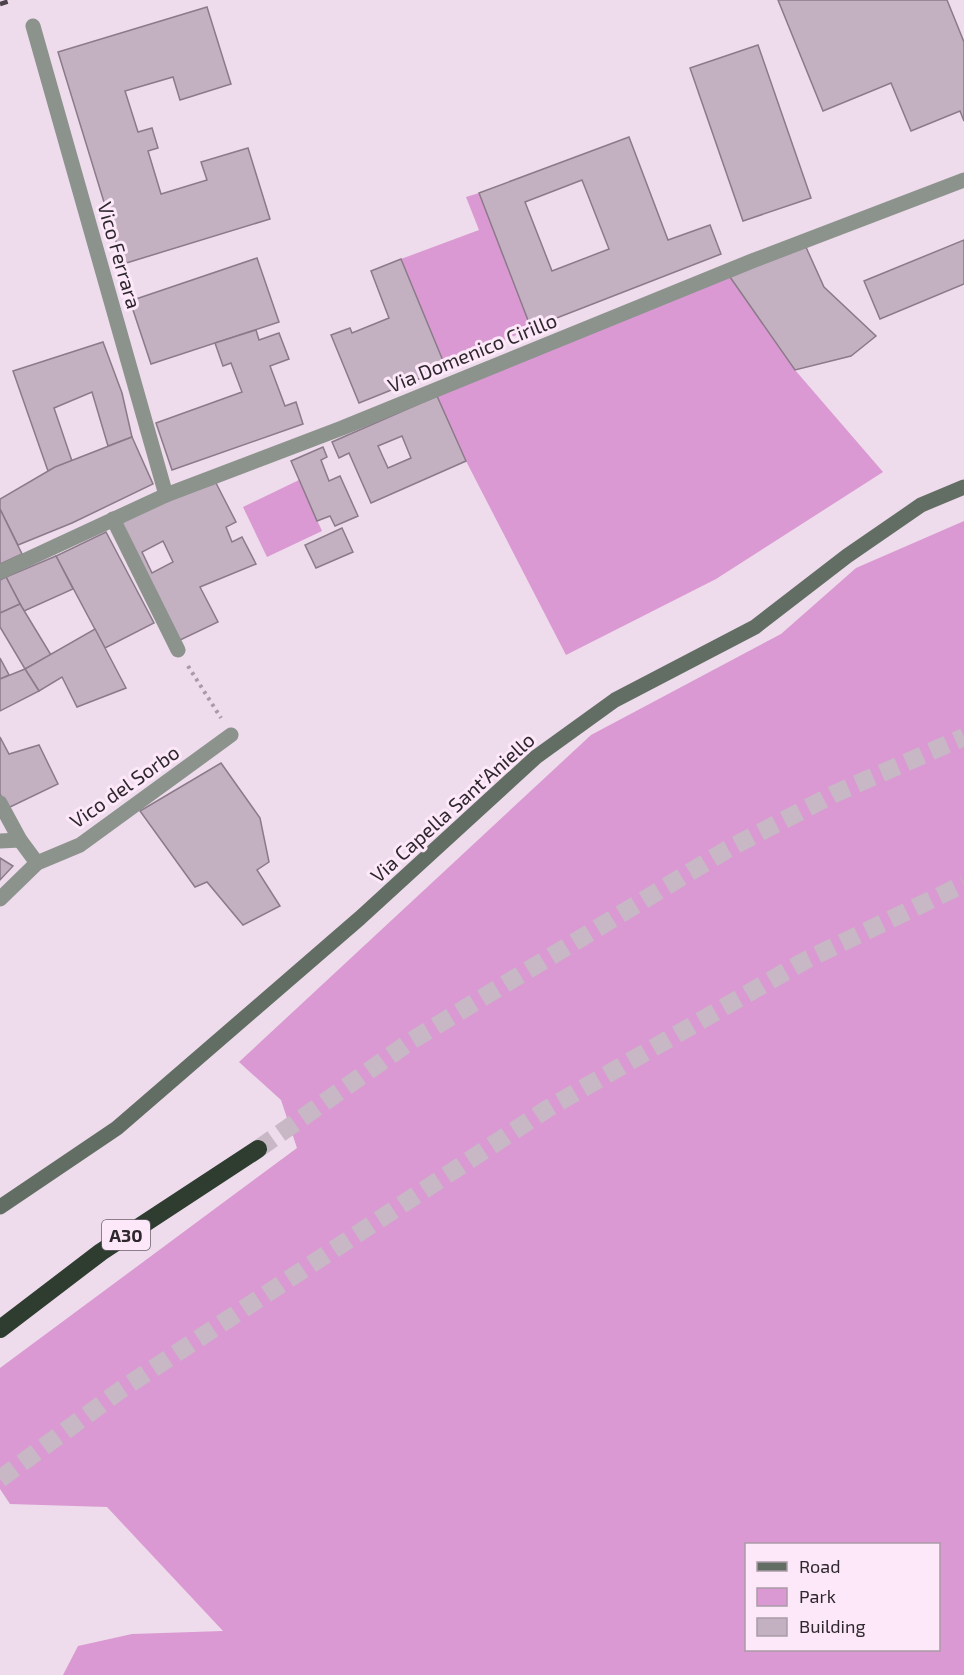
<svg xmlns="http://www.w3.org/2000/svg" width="964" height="1675" font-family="'Exo 2',sans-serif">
<rect width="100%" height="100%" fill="#eedbeb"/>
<g fill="#da99d2" fill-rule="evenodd">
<path d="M479,193L531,328L446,368L401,259L479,230L466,197Z"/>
<path d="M730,277L795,370L883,472L716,579L566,655L466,461L437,396Z"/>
<path d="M299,480L322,531L267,557L243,507Z"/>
<path d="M964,521V1675H63L78,1646L132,1634L223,1631L107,1507L10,1504L0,1489V1368L297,1148L281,1100L239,1062L591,735L781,634L856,568ZM746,1544H938V1650H746Z"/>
</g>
<g fill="#c3b0c0" stroke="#8b7a89" stroke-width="1.5" fill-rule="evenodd">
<path d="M778,0H947L964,42V121L960,111L911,131L891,83L823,111Z"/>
<path d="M207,7L231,84L180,100L173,77L125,91L138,132L152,128L158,148L148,151L161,194L207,180L201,162L248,148L270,219L123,264L58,52Z"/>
<path d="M758,45L811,198L743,221L690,68Z"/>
<path d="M629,137L668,240L710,225L721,254L531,328L479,193ZM582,180L609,249L552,271L525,202Z"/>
<path d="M964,240V284L880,319L864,281Z"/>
<path d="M805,245L824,287L876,336L851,356L795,370L730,277Z"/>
<path d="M257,258L279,322L151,364L130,301Z"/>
<path d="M401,259L446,368L359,403L331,335L350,328L352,333L389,318L371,271Z"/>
<path d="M256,330L259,340L279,333L289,359L270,366L285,406L296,402L303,424L172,470L156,423L242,392L231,363L223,366L215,343Z"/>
<path d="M103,342L122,393L132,437L108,446L92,392L54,408L72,461L48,471L13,371Z"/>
<path d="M437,396L466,461L371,503L349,453L339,458L332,442ZM402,436L411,458L388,468L378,446Z"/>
<path d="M132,437L153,484L72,523L18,545L0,509V499L55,467Z"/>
<path d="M323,447L327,457L321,460L329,481L340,476L358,516L335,526L330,516L317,521L291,461Z"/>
<path d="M216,483L236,522L226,527L232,542L242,537L256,564L200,587L218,622L178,641L121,523L169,499ZM163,541L173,562L152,573L142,552Z"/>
<path d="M0,509L22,554L0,564Z"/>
<path d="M342,528L353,552L316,568L305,545Z"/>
<path d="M106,532L154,623L105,648L56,556Z"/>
<path d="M56,556L73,589L24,611L6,577Z"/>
<path d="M6,577L20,604L0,613V580Z"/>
<path d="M20,604L51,655L25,669L0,627V613Z"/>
<path d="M95,629L126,688L77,707L62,677L39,691L25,669Z"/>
<path d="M0,658L9,675L0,679Z"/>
<path d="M25,669L39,691L0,711V679Z"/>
<path d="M0,737L9,754L39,745L58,784L8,808L0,794Z"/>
<path d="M221,763L260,818L269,862L257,870L280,906L243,925L207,882L195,887L140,811Z"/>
<path d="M0,858L13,866L0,880Z"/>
</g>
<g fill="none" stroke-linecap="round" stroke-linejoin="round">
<g stroke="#c8b7c5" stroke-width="18" stroke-dasharray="18 9" stroke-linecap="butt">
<path d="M258,1149L411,1041L728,849L834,794L964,737"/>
<path d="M0,1479L122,1389L547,1109L806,960L964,884"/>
</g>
<path stroke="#a99aa7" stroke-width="4" stroke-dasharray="3 4.5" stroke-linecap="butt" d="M188,666L221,718"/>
<g stroke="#8b938c" stroke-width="15">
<path d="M33,26L166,495"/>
<path d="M113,519L178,650"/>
<path d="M0,572L166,495L342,428L752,261L964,180"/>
<path d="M0,803L20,840L37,863"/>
<path d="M0,841L20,840"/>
<path d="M0,899L37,863L80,845L231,735"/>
</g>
<path stroke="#626e64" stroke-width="15" d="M0,1207L117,1128L360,918L536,757L615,700L755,627L847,556L921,505L964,487"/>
<path stroke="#2e3d30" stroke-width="18" d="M0,1329L101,1252L258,1149"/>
<path stroke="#4b424a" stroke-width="4.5" stroke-dasharray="8 8" stroke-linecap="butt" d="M0,4L13,0"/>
</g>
<g text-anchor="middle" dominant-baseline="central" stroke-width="6" stroke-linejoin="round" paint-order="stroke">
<rect fill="#fce8f9" stroke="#6c616a" stroke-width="1.5" x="102" y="1220" width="48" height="30" rx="4.5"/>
<g font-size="18" font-weight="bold" fill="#2e272d">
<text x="126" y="1235">A30</text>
</g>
<g font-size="20" fill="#2e272d" stroke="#fce8f9">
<text transform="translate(120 255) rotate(74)">Vico Ferrara</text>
<text transform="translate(472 352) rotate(-22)">Via Domenico Cirillo</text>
<text transform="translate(124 786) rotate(-35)">Vico del Sorbo</text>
<text transform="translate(452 807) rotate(-42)">Via Capella Sant'Aniello</text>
</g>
</g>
<rect x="745" y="1543" width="195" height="108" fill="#fce8f9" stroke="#aa9ba7" stroke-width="1.5"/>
<rect x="757" y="1562" width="30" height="9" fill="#626e64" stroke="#aa9ba7" stroke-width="1.5"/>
<text x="799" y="1573" font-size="18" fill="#2e272d">Road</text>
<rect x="757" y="1588" width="30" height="18" fill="#da99d2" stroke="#aa9ba7" stroke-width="1.5"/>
<text x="799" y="1603" font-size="18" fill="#2e272d">Park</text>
<rect x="757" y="1618" width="30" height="18" fill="#c3b0c0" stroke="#aa9ba7" stroke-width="1.5"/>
<text x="799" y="1633" font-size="18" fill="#2e272d">Building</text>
</svg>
